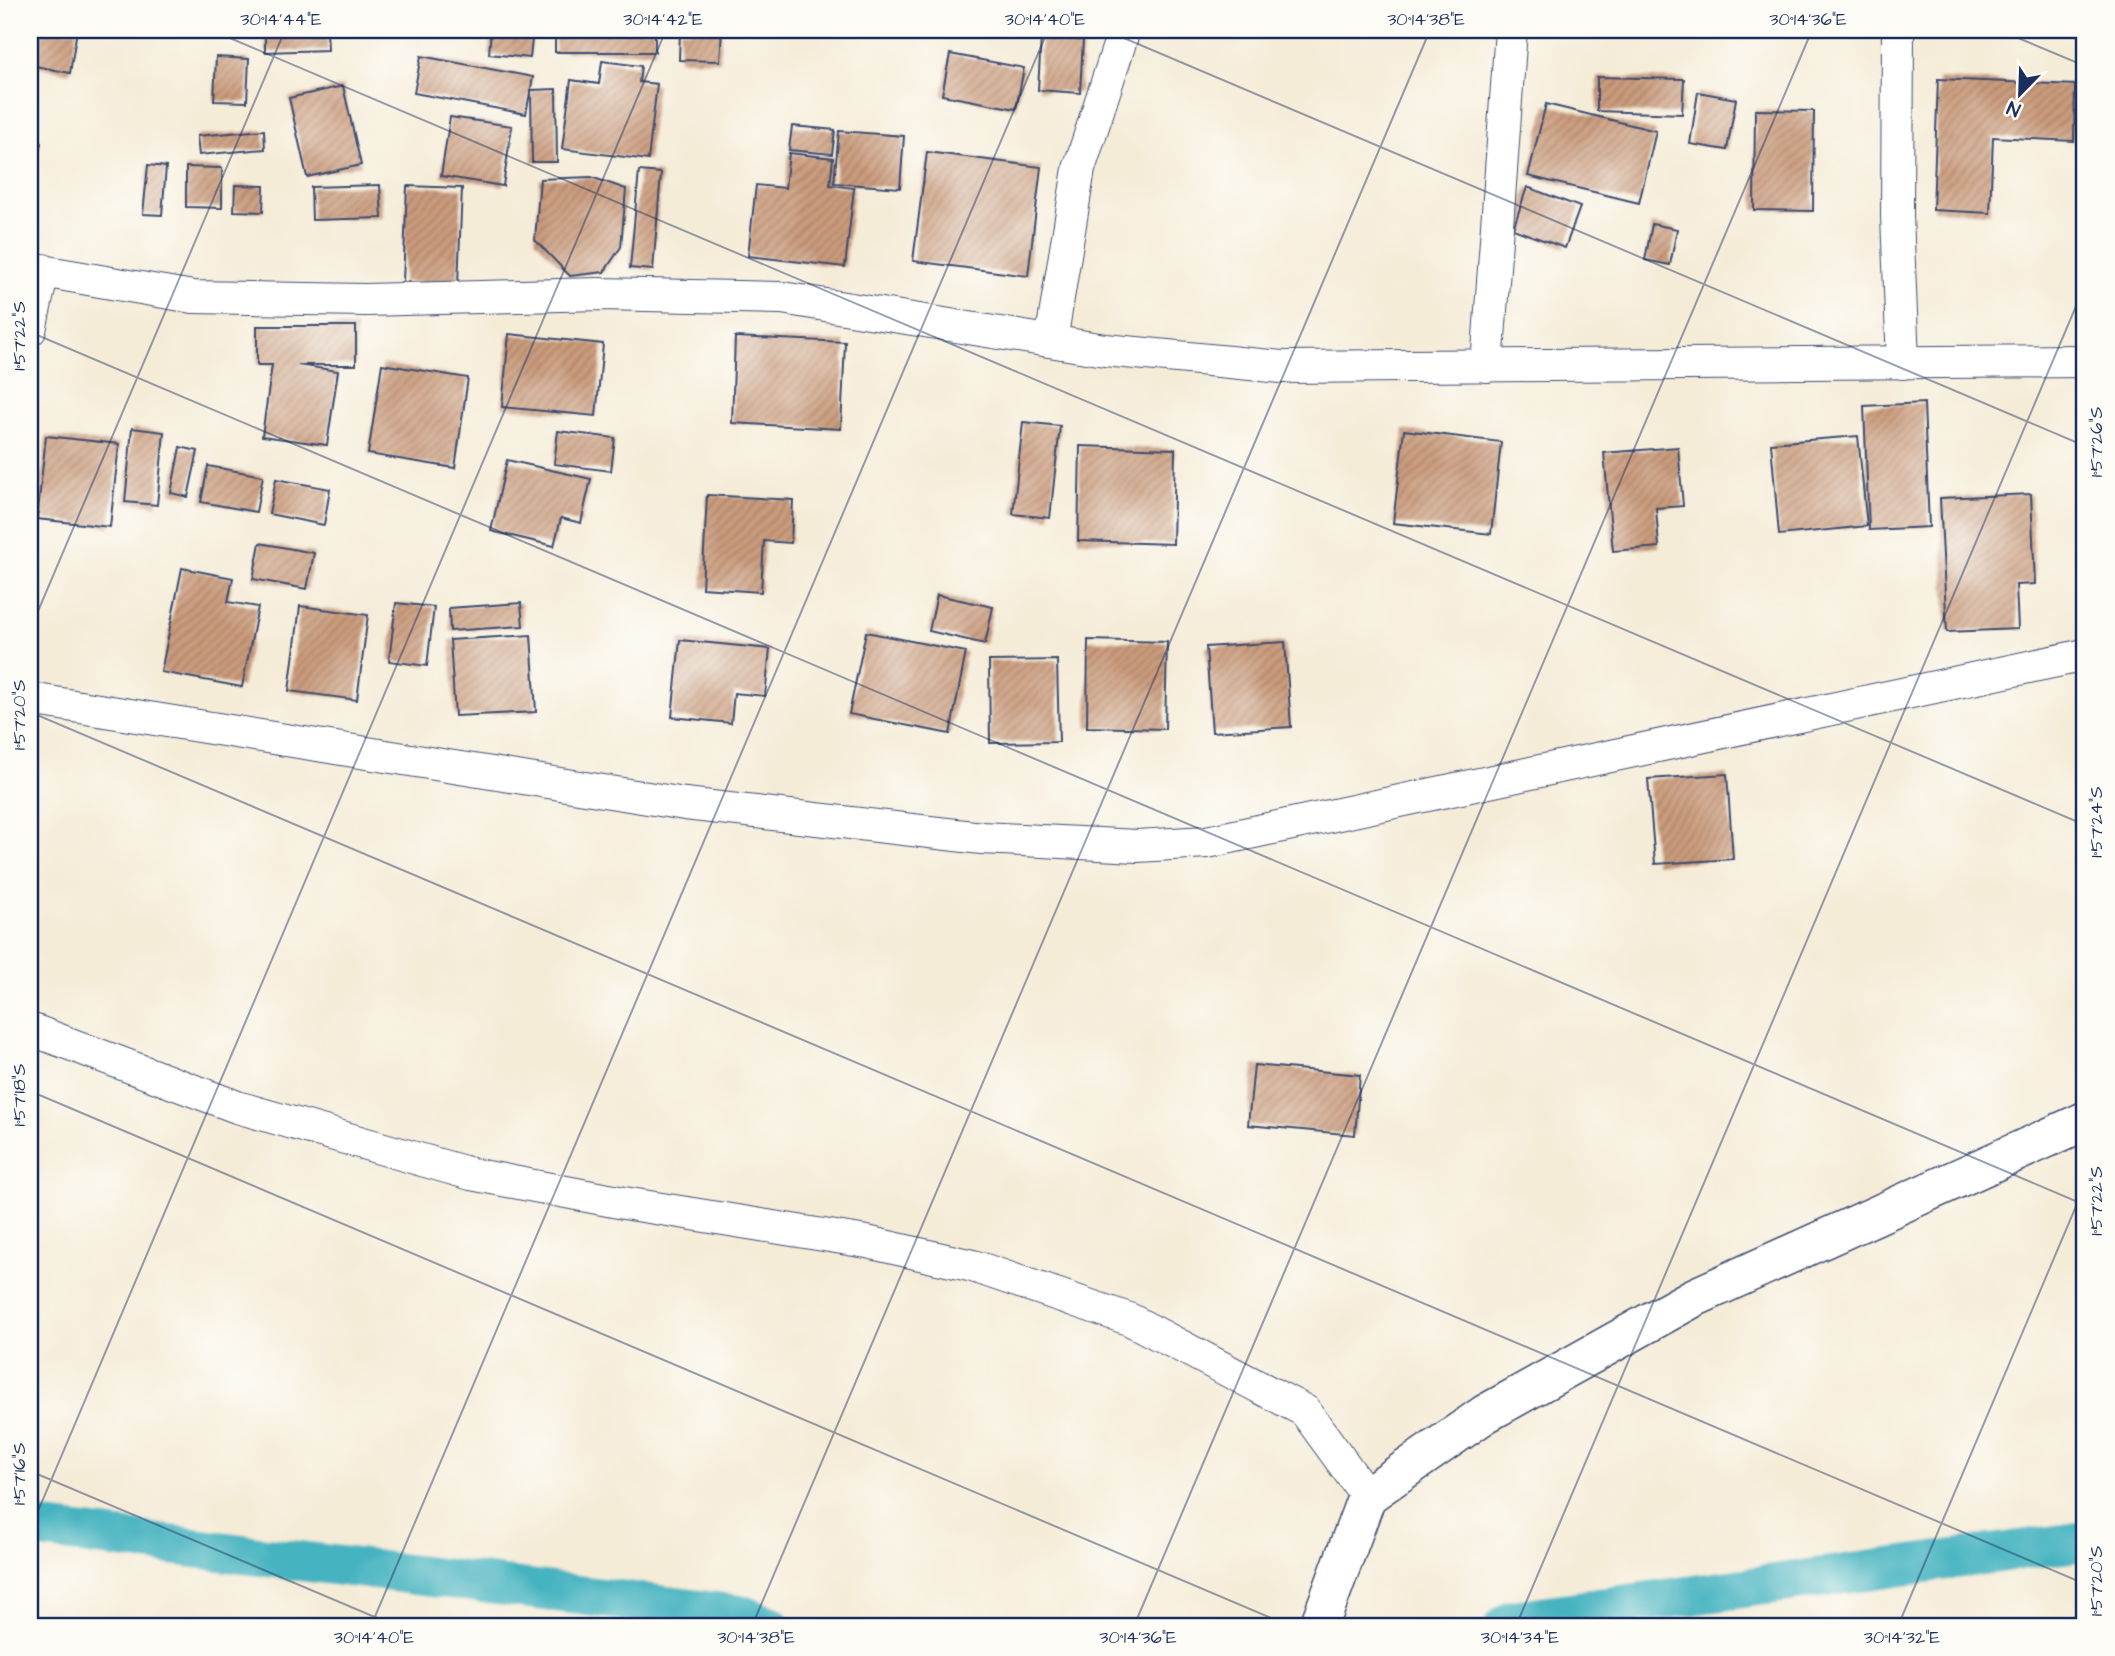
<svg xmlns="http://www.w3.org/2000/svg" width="2115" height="1656" font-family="'Architects Daughter',sans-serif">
<defs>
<pattern id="building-hatch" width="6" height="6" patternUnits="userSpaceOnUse" patternTransform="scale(1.75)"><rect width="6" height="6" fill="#cb9b7c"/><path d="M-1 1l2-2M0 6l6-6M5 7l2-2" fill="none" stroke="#a47f69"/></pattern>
</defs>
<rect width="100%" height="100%" fill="#fdfcf7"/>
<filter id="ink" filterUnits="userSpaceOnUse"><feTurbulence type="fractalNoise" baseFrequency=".0143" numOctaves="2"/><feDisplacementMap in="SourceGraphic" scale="14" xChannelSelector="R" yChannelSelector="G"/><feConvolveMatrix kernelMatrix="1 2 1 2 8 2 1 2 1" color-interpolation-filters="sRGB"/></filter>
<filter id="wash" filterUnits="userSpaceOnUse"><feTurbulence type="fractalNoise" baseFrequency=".00686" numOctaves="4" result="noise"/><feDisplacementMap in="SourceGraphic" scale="28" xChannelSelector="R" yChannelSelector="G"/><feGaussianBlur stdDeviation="1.57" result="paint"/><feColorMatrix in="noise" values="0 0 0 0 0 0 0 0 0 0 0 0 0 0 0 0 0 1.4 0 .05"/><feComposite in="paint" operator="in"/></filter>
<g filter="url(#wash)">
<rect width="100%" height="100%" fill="#f5ecd8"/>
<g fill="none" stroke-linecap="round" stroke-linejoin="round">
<g stroke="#45b3c0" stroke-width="40">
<path d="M30,1528L742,1615L771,1626"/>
<path d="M1504,1626L1512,1620L2085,1541"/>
</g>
</g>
<g id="blocks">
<g fill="url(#building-hatch)">
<path d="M30,30H77L70,73L30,65Z"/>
<path d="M265,30H327L328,50L265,52Z"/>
<path d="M491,30H533L530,58L489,54Z"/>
<rect x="555" y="30" width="100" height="22"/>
<path d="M680,30H722L720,61L679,60Z"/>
<path d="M1041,37L1083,40L1080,93L1038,90Z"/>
<path d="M950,54L1024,68L1016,109L942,95Z"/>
<path d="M421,56L533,77L526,114L414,93Z"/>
<path d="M216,57L249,59L247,102L214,101Z"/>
<path d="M602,61L641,66L639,82L657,84L648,160L562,149L571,80L599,84Z"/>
<path d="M1597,77L1684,79L1682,114L1597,111Z"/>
<path d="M1938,79L2075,85L2074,141L1993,137L1990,213L1933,210Z"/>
<path d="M343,86L361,165L307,177L289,98Z"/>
<path d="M556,89L557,162H532L531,90Z"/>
<path d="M1698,92L1736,99L1727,150L1690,144Z"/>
<path d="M1546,104L1656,131L1639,203L1528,176Z"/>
<path d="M1755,110L1814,111L1813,211L1754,210Z"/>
<path d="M450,117L512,126L503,186L441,176Z"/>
<path d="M792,126L835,130L832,154L789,150Z"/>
<path d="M264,130L265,149L199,155L197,136Z"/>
<path d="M839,131L904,136L900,188L834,183Z"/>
<path d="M30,139L41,143L30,176Z"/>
<path d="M927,152L1041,167L1028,276L913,261Z"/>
<path d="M789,153L833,158L830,185L854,188L845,267L748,256L756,185L785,188Z"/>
<path d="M148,165L166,167L162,215L143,214Z"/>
<path d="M186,167L222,168V208L186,207Z"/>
<path d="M639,171L661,173L653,270L630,268Z"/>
<path d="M591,177L626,189L621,247L604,272L570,276L535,240L540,179Z"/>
<path d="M235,185L264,186L263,212L234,211Z"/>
<path d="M380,185L382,218L312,220L311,187Z"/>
<path d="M407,186L462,188L458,285L403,282Z"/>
<path d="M1527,187L1580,207L1565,248L1513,229Z"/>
<path d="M1652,224L1677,229L1670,265L1645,260Z"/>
<path d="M257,326H356V365H298L338,371L327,445L262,436L272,365H257Z"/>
<path d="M509,334L603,344L596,416L502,407Z"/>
<path d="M735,337L845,342L841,429L732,423Z"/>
<path d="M382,364L468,378L455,468L368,454Z"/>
<path d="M1924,403L1929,527L1869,530L1864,406Z"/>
<path d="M1023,422L1060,426L1050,518L1013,514Z"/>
<path d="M132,428L164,432L157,505L125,502Z"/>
<path d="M1404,430L1501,442L1491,534L1393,523Z"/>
<path d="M558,431L615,438L611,471L554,464Z"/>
<path d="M46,436L119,444L110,527L37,519Z"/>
<path d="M1858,436L1867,526L1779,535L1771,443Z"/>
<path d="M1080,446L1175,449L1173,544L1078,541Z"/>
<path d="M180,447L198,451L188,497L171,493Z"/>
<path d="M1678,447L1683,506L1656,508L1659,547L1613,551L1604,453Z"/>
<path d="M507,460L591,479L581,523L561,518L554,546L491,531Z"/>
<path d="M208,466L263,476L256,512L201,502Z"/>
<path d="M276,479L330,489L324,525L269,514Z"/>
<path d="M2031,494L2035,584L2016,585L2018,629L1947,632L1940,498Z"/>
<path d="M707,495L793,500L791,543L764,541L761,592L702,588Z"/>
<path d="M260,543L314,553L307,589L253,579Z"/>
<path d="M182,568L233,578L228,602L258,607L242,687L161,672Z"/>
<path d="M937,595L993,607L985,644L929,631Z"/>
<path d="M396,603L434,607L427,666L389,661Z"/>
<path d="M521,603L523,626L450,631L449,608Z"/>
<path d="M300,606L368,615L357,700L289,691Z"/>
<path d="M866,632L966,652L950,734L849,714Z"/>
<path d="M531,635L536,712L455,716L450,640Z"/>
<path d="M680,640L770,649L765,696L734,693L731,723L672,717Z"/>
<path d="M1088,640L1167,642L1165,729L1087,727Z"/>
<path d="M1285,642L1291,727L1212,732L1206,647Z"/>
<path d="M1057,660L1059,742L990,743L989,661Z"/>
<path d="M1727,774L1733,859L1655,864L1648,779Z"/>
<path d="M1254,1065L1360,1075L1355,1135L1248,1125Z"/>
</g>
</g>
</g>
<g filter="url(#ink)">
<use href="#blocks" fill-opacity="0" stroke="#3c4b70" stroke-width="2"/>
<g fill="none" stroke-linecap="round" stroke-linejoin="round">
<g stroke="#3c4b70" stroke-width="34">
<g id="minor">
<path d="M1898,30L1897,216L1903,363"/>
<path d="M30,269L193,297L366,300L600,294L782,298L1105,350L1282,367L2085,361"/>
<path d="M30,330L43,270"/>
<path d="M1051,341L1079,169L1124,30"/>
<path d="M1487,366L1511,30"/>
<path d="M30,699L685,804L982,838L1137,846L1207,842L2085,655"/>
<path d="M30,1029L237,1107L471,1174L624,1203L867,1242L973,1266L1129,1319L1305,1411L1367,1496"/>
</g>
</g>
<g stroke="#3c4b70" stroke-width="41">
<path id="secondary" d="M1319,1626L1367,1496L1485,1414L1693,1298L2085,1121"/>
</g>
<use href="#minor" stroke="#fff" stroke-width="32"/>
<use href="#secondary" stroke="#fff" stroke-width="38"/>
</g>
</g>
<path fill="none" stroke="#1b2f5e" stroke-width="2" stroke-opacity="0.45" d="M211,30L2085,825M1105,30L2085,446M1999,30L2085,66M30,332L2085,1205M30,630L285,30M30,712L2085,1584M30,1091L1290,1626M30,1471L396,1626M30,1530L666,30M371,1626L1048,30M752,1626L1430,30M1134,1626L1812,30M1516,1626L2085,285M1898,1626L2085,1185"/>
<rect width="2115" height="1656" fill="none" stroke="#fdfcf7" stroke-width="77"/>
<g transform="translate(2020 94) rotate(203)" stroke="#fdfcf7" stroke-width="5" paint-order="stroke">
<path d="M0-5L12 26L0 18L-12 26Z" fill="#1b2f5e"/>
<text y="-10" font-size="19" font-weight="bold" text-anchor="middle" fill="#1b2f5e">N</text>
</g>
<rect x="38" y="38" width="2038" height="1580" fill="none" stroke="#1b2f5e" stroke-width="2.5"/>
<g font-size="18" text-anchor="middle" fill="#1b2f5e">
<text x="281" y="25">30°14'44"E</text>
<text x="663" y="25">30°14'42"E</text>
<text x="1045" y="25">30°14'40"E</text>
<text x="1426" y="25">30°14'38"E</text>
<text x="1808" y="25">30°14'36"E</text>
<text transform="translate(19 336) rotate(-90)" y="6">1°57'22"S</text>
<text transform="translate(2096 442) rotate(-90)" y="6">1°57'26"S</text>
<text transform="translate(19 715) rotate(-90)" y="6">1°57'20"S</text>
<text transform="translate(2096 822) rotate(-90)" y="6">1°57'24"S</text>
<text transform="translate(19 1095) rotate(-90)" y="6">1°57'18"S</text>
<text transform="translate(2096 1201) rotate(-90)" y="6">1°57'22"S</text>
<text transform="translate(19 1474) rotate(-90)" y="6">1°57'16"S</text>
<text transform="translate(2096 1581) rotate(-90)" y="6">1°57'20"S</text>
<text x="374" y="1643">30°14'40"E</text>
<text x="756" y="1643">30°14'38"E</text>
<text x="1138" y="1643">30°14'36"E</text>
<text x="1520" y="1643">30°14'34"E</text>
<text x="1902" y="1643">30°14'32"E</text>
</g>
</svg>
